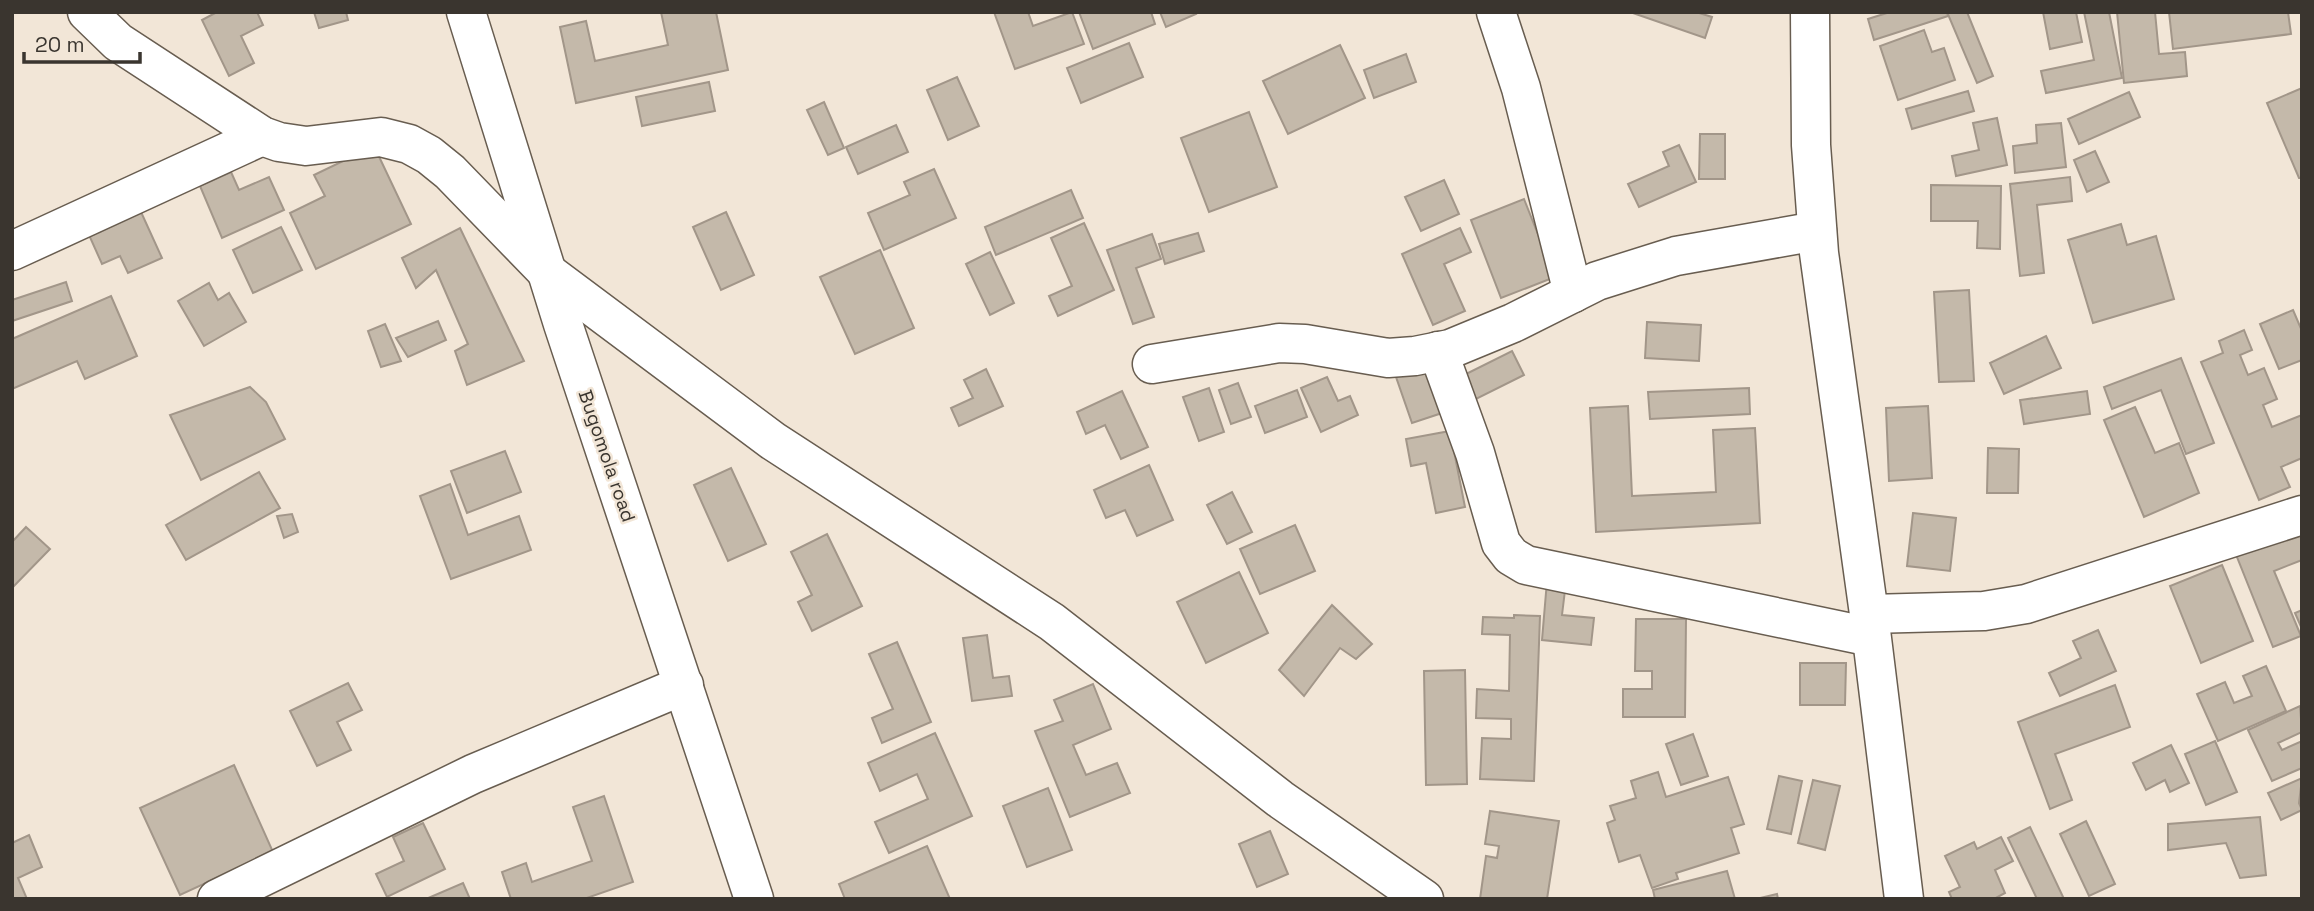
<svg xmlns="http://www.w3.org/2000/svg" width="2314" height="911" font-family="'Space Grotesk',sans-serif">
<rect width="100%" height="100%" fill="#f2e6d7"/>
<g fill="#c4b9aa" stroke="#a29689" stroke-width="2">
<path d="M217,12H257L263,25L241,36L254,63L229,76L202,20Z"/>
<path d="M314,12H346L348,20L319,28Z"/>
<path d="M661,12H716L728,70L576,103L560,27L586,21L595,61L668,45Z"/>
<path d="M994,12H1028L1033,26L1072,12L1084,44L1015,69Z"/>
<path d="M1079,12H1151L1155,24L1093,49Z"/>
<path d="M1160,12H1195L1196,14L1166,27Z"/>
<path d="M1630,12H1696L1712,17L1705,38Z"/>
<path d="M1890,12H1947L1948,16L1874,40L1868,19Z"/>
<path d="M1947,12H1967L1993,76L1977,83Z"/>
<path d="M2043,12H2076L2082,42L2050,49Z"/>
<path d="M2084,12H2109L2122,78L2046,93L2041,71L2094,60Z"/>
<path d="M2117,12H2155L2159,54L2185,52L2187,76L2124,83Z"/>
<path d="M2169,12H2288L2291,34L2173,49Z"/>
<path d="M1924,30L1932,52L1944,48L1955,80L1898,100L1880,46Z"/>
<path d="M1129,43L1143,77L1081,103L1067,68Z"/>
<path d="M1340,45L1365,98L1288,134L1263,81Z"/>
<path d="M1406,54L1416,82L1374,98L1364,70Z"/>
<path d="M957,77L979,126L948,140L927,90Z"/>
<path d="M709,82L715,111L642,126L636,97Z"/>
<path d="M2302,88V178H2299L2267,103Z"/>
<path d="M1968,91L1974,111L1912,129L1906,109Z"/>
<path d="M2129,92L2140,117L2079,144L2068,119Z"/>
<path d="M824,102L844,148L828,155L807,110Z"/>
<path d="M1249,112L1277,187L1209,212L1181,138Z"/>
<path d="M1997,118L2007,165L1956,176L1952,156L1979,150L1973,123Z"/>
<path d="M2061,123L2066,167L2015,173L2013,146L2037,143L2036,125Z"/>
<path d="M896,125L908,152L858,174L846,147Z"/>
<path d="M1700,134H1725V179H1699Z"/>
<path d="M1679,145L1696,182L1639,207L1628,184L1669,166L1663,152Z"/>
<path d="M374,146L411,224L316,269L290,213L325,196L314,175Z"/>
<path d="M2095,151L2109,182L2087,192L2074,160Z"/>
<path d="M934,169L956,218L884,250L868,213L910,195L904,182Z"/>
<path d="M231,172L239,190L269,177L284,210L222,238L200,186Z"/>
<path d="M2070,177L2072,201L2037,205L2044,273L2020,276L2010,184Z"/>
<path d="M1444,180L1459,214L1421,231L1405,197Z"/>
<path d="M1931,185L2001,186L2000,249L1977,248L1978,221H1931Z"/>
<path d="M1071,190L1083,218L996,255L985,227Z"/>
<path d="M1524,199L1555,277L1501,298L1471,220Z"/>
<path d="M141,212L162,258L128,273L120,256L102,264L89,235Z"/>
<path d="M726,212L754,275L721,290L693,227Z"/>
<path d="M1084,223L1114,290L1058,316L1049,296L1072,286L1051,238Z"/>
<path d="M2121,224L2127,245L2156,236L2174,299L2093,323L2068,240Z"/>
<path d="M281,227L302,270L253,293L233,250Z"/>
<path d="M460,228L524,361L467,385L455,351L468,344L436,270L416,288L402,258Z"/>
<path d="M1460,228L1471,252L1444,264L1465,311L1433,325L1402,254Z"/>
<path d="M1198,233L1204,251L1165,264L1159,244Z"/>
<path d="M1152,234L1161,259L1136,268L1154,317L1133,324L1107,250Z"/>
<path d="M880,250L914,328L855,354L820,277Z"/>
<path d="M990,252L1014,303L990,315L966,264Z"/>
<path d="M66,282L72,301L12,321V300Z"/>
<path d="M209,283L218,300L229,293L246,322L204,346L178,301Z"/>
<path d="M1969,290L1974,381L1939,382L1934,292Z"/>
<path d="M111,296L137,356L85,379L77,361L12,389V339Z"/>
<path d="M2293,310L2302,331V360L2279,369L2260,324Z"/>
<path d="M438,321L446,340L408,357L396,338Z"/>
<path d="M1647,322L1701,325L1699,361L1645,358Z"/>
<path d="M385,324L401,361L381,367L368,331Z"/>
<path d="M2244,330L2252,350L2240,355L2248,375L2264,368L2277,399L2263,405L2272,427L2302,415V458L2281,467L2290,487L2259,500L2201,362L2223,353L2219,341Z"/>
<path d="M2046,336L2061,368L2004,394L1990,363Z"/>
<path d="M1512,351L1524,375L1472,401L1460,377Z"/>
<path d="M2181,358L2214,443L2186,454L2161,390L2112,409L2104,387Z"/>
<path d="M1425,363L1442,413L1412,423L1395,374Z"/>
<path d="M986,369L1003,406L959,426L951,408L973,398L964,380Z"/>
<path d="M1327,377L1338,401L1350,396L1358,415L1321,432L1301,388Z"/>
<path d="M1238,383L1251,417L1231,424L1219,390Z"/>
<path d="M250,387L266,402L285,439L201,480L170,415Z"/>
<path d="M1209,388L1224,432L1199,441L1183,397Z"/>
<path d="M1749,388L1750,414L1650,419L1648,392Z"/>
<path d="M1297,390L1307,417L1265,433L1255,406Z"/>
<path d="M1122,391L1148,447L1121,459L1105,425L1086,434L1077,412Z"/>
<path d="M2087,391L2090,414L2024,424L2020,400Z"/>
<path d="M1628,406L1632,496L1716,492L1713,430L1755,428L1760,523L1596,532L1590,408Z"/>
<path d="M1928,406L1932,478L1889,481L1886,408Z"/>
<path d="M2135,407L2155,453L2179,443L2199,493L2144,517L2104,420Z"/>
<path d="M1450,431L1465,507L1436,513L1426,463L1411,466L1406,439Z"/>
<path d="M1988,448L2019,449L2018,493H1987Z"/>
<path d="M505,451L521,492L467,513L451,471Z"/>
<path d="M1149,465L1173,520L1137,536L1125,510L1106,518L1094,490Z"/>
<path d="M731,468L766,544L728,561L694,485Z"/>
<path d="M259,472L280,508L186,560L166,525Z"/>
<path d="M450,484L468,535L519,516L531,550L451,579L420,496Z"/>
<path d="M1232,492L1252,532L1227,544L1207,505Z"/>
<path d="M1913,513L1956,518L1950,571L1907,566Z"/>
<path d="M292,514L298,532L284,538L277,516Z"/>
<path d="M1295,525L1315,571L1260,594L1240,549Z"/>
<path d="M2302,525V560L2274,571L2301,636L2273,647L2235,552Z"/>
<path d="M26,527L50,549L12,588V542Z"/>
<path d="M827,534L862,606L812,631L798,602L812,595L791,552Z"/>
<path d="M2222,565L2253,641L2201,663L2170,586Z"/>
<path d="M1239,572L1268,633L1206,663L1177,602Z"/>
<path d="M1547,581L1566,582L1562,615L1594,618L1591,645L1542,640Z"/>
<path d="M1332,605L1372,644L1356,659L1340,648L1304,696L1279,670Z"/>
<path d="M2302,610V629L2295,613Z"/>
<path d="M1514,615L1540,616L1534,781L1480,779L1482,738L1511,739V719L1476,718L1477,689L1509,691L1510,635L1482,634L1483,617L1514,618Z"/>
<path d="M1636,619H1686L1685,717H1623V689H1652V671H1635Z"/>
<path d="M2098,630L2116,671L2060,696L2049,673L2081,658L2073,641Z"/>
<path d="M987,635L993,678L1009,676L1012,696L972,701L963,638Z"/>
<path d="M897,642L931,722L882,743L872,718L893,709L869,654Z"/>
<path d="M1800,663H1846L1845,705H1800Z"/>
<path d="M2266,666L2286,711L2218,741L2197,694L2225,682L2234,703L2252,696L2243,676Z"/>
<path d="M1465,670L1467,784L1426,785L1424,671Z"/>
<path d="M348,683L362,710L337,722L351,750L317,766L290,711Z"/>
<path d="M1093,684L1111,729L1073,745L1086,775L1117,763L1130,793L1070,817L1035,731L1063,721L1054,700Z"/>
<path d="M2115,685L2130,727L2055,754L2072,800L2050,809L2018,722Z"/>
<path d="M2300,706L2302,732L2278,743L2282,750L2302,741V768L2272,781L2248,730Z"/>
<path d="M935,733L972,816L889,853L875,822L928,799L917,774L880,791L868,763Z"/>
<path d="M1693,734L1708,776L1681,785L1666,744Z"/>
<path d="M2215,741L2237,792L2206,805L2185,754Z"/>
<path d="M2171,745L2189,783L2170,792L2165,780L2146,790L2133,763Z"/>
<path d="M234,765L273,852L180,895L140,808Z"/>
<path d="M1658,772L1666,797L1728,777L1744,824L1731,828L1739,853L1676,873L1678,879L1652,888L1640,855L1619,862L1607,823L1615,820L1610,806L1636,798L1631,781Z"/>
<path d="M1779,776L1802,781L1791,834L1767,829Z"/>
<path d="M2302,778L2299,803L2302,810L2281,820L2268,793Z"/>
<path d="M1813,780L1840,786L1825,850L1798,843Z"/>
<path d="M1048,788L1072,850L1027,867L1003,806Z"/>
<path d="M604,796L633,882L584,899H511L502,872L526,863L532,882L592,861L573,807Z"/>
<path d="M1490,811L1559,821L1547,899H1480L1486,856L1497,858L1499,846L1485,844Z"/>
<path d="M2260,817L2266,875L2240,878L2226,843L2168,850V824Z"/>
<path d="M2086,821L2115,884L2089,896L2060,834Z"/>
<path d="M423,823L445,869L387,897L376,874L404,861L393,837Z"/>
<path d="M2030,827L2064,899H2037L2008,838Z"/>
<path d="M1270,831L1288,874L1257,887L1239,844Z"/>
<path d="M29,835L42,867L18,878L27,899H12V843Z"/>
<path d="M2001,837L2013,861L1995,870L2005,893L1994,899H1952L1949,892L1960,887L1945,856L1974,842L1977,849Z"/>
<path d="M927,846L950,899H845L839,884Z"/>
<path d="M1727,871L1735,899H1655L1653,890Z"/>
<path d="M463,883L470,899H426Z"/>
<path d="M1777,894L1778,899H1756Z"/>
</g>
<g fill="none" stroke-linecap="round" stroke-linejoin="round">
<g stroke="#685d50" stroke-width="41">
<g id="minor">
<path d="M87,12L118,42L262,136L279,142L306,146L381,137L409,144L429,155L450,172L548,273L773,441L1052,622L1280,799L1424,899"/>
<path d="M466,12L563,324L754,899"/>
<path d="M1496,12L1521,88L1573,293"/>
<path d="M1810,12L1811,145L1819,253L1869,614L1904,899"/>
<path d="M12,251L262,136"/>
<path d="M1438,351L1475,453L1501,543L1511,556L1526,565L1871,637"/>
<path d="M1152,364L1279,343L1305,344L1388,358L1415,356L1450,349L1513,323L1597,281L1676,256L1817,231"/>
<path d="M1869,614L1984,611L2026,604L2302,515"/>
<path d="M217,899L473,774L684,685"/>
</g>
</g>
<use href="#minor" stroke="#fff" stroke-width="38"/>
</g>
<g text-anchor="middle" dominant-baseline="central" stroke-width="5" stroke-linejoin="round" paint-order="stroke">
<g font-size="19" fill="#3a352f" stroke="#f2e6d7">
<text transform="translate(607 456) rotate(71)">Bugomola road</text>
</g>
</g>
<rect width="2314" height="911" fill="none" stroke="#3a352f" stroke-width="28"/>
<path d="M24 52v10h116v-10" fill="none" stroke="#3a352f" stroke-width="3.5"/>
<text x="35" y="52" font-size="21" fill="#3a352f" stroke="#f2e6d7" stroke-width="5" paint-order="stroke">20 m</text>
</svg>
